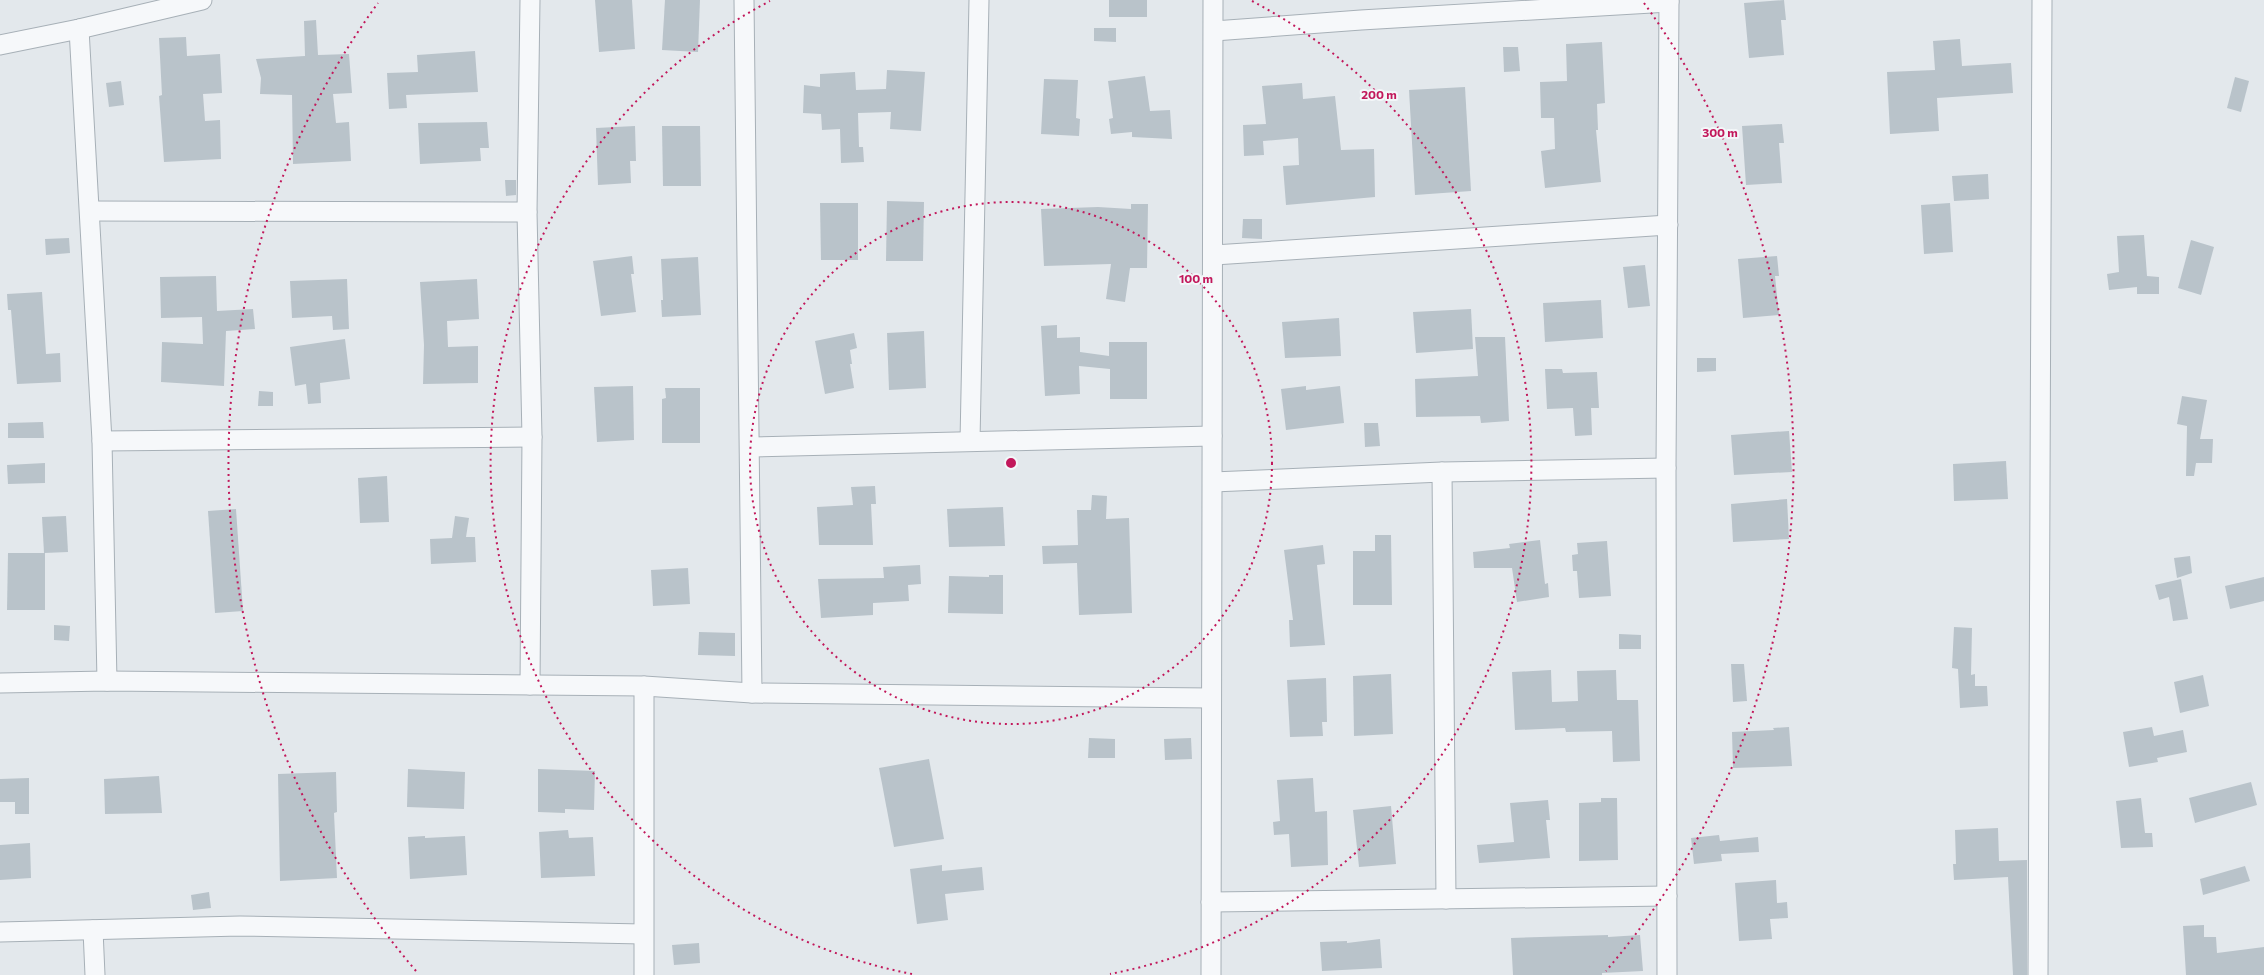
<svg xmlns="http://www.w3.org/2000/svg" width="2264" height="975" font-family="Commissioner,sans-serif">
<rect width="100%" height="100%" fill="#e3e8ec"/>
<g fill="#b9c3ca">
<path d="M595,0H632L635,49L599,52Z"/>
<path d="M665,0H700L698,52L662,50Z"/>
<rect x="1109" y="0" width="38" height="17"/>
<path d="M1784,0L1786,20H1781L1784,55L1749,58L1744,3Z"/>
<path d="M316,20L318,55L349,54L352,93L333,94L336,123L349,122L351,161L293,164L292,95L260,94L261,78L256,59L305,56L304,21Z"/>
<path d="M1094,28H1116V42L1094,41Z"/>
<path d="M186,37L187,56L220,54L222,93L203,94L205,121L220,120L221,159L164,162L159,96L162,95L159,38Z"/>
<path d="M1960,39L1962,66L2011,63L2013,93L1937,98L1939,131L1890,134L1887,72L1935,70L1933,41Z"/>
<path d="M1602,42L1605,103L1597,104L1598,130H1596L1601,182L1545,188L1541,151L1555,149L1554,118H1541L1540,82L1567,81L1566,44Z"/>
<path d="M1503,47H1518L1520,71L1504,72Z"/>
<path d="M475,51L478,92L406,95L407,108L389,109L387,73L418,72L417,55Z"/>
<path d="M887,70L925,72L921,131L890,129L891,112L858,113L859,147H863L864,162L841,163L840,129L822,130L821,114L803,113L804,85L820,87V74L855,72L856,90L886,89Z"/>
<path d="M1145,76L1150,111L1170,110L1172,139L1132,137V132L1111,134L1109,119L1113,118L1108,81Z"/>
<path d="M2235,77L2249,81L2241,112L2227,108Z"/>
<path d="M1044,79L1078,80L1076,118L1080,119L1079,136L1041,134Z"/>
<path d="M121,81L124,105L109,107L106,83Z"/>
<path d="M1302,83L1303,99L1335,96L1341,150L1374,149L1375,197L1286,205L1283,166L1299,165L1298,138L1263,141L1264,155L1244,156L1243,125L1266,124L1262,86Z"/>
<path d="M1465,87L1471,191L1415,195L1409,90Z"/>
<path d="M487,122L489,148H480L481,161L420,164L418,123Z"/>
<path d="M1782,124L1784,143H1779L1782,183L1746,185L1742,126Z"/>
<path d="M635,126L636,161H630L631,183L598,185L596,128Z"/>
<path d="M662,126H700L701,186H663Z"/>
<path d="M1988,174L1989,199L1954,201L1952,176Z"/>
<path d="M505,180H516V195L506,196Z"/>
<path d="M887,201L924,202L923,261H886Z"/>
<path d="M820,203H858V260H821Z"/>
<path d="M1950,203L1953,252L1924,254L1921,205Z"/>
<path d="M1131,204H1148L1147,268H1130L1125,302L1106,299L1111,264L1044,266L1041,209L1098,207L1131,209Z"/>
<path d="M1243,219H1262V239L1242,238Z"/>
<path d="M2144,235L2147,276L2159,277V294H2137V287L2109,290L2107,274L2119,272L2117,236Z"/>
<path d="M69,238L70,253L46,255L45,239Z"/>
<path d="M2191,240L2214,247L2201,295L2178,288Z"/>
<path d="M632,256L634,274H631L636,312L601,316L593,261Z"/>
<path d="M1777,256L1779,276H1775L1779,315L1743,318L1738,259Z"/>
<path d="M698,257L701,315L662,317L661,300H663L661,259Z"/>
<path d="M1645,265L1650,306L1628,308L1623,267Z"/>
<path d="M216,276L217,311L253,309L255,329L226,331L224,386L161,382L162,342L203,344L202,317L161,318L160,277Z"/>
<path d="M347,279L349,329L333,330L332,316L292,318L290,281Z"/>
<path d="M477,279L479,319L447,321L448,347L478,346V383L423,384L424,345L420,282Z"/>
<path d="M42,292L46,354L60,353L61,382L17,384L11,310H8L7,294Z"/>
<path d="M1601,300L1603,338L1545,342L1543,303Z"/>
<path d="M1471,309L1473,349L1416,353L1413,312Z"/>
<path d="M1339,318L1341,356L1285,358L1282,322Z"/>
<path d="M1057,325V338L1080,337V352L1109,356V342H1147V399H1110V369L1079,366L1080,394L1045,396L1041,326Z"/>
<path d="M924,331L926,388L889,390L887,333Z"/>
<path d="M854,333L857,348L850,350L852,364H850L854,388L825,394L815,341Z"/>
<path d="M1475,337H1505L1509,421L1481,423L1480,416L1416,417L1415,379L1478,376Z"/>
<path d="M345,339L350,379L320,383L321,403L308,404L306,384L295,386L290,347Z"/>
<path d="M1697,358H1716V371L1697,372Z"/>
<path d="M1545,369H1562L1563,373L1597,372L1599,408H1591L1592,435L1575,436L1573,408L1547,409Z"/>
<path d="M633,386L634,440L597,442L594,387Z"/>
<path d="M1306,386V390L1340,386L1344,423L1286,430L1281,389Z"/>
<path d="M665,388H700V443H662V399L666,398Z"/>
<path d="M259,391L273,392V406H258Z"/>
<path d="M2182,396L2207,400L2200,439H2213L2212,463H2196L2194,476H2186L2187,426L2177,424Z"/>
<path d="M43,422L44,438H8V423Z"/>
<path d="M1364,423H1378L1380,446L1365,447Z"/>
<path d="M1789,431L1792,472L1734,475L1731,435Z"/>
<path d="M2006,461L2008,499L1954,501L1953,464Z"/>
<path d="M45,463V483L8,484L7,465Z"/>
<path d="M387,476L389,522L360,523L358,478Z"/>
<path d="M875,486L876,504H871L873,545H819L817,507L853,505L851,487Z"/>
<path d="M1092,495L1107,496L1106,519L1129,518L1132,613L1079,615L1077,563L1043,564L1042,546L1078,545L1077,510H1091Z"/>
<path d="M1787,499L1789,539L1733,542L1731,504Z"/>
<path d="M1003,507L1005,546L949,547L947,509Z"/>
<path d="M236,509L243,611L215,613L208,511Z"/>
<path d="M66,516L68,552L44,553L42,517Z"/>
<path d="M455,516L469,518L466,537H475L476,562L431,564L430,539L452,538Z"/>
<path d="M1375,535H1391L1392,605H1353V551H1375Z"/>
<path d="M1540,540L1545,584L1548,583L1549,597L1517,602L1512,568H1474L1473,552L1510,548L1509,544Z"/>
<path d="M1607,541L1611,596L1579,598L1577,571H1573L1572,555L1578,554L1577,543Z"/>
<path d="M1323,545L1325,564L1317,565L1325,645L1290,647L1289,620H1293L1284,550Z"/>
<path d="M8,553H45V610H7Z"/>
<path d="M2190,556L2192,573L2177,578L2174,558Z"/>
<path d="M920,565L921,584L908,585L909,601L873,603V615L821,618L818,579L884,578L883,567Z"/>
<path d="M688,568L690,604L653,606L651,570Z"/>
<path d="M989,575H1003V614L948,613L949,576L989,577Z"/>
<path d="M2264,577V601L2230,609L2225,586Z"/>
<path d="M2181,579L2188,619L2173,621L2169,597L2159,600L2155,585Z"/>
<path d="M54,625L70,626L69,641L54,640Z"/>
<path d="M1954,627L1972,628L1971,675L1975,674V686H1987L1988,706L1960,708L1958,669L1952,668Z"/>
<path d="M699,632L735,633V656L698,655Z"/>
<path d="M1619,634L1641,635V649H1619Z"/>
<path d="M1731,664H1744L1747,701L1733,702Z"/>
<path d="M1551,670L1552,702L1578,701L1577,671L1616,670L1617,700H1638L1640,761L1613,762L1612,731L1566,732L1565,728L1515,730L1512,672Z"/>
<path d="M1391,674L1393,734L1354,736L1353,676Z"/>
<path d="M2203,675L2209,706L2180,713L2174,682Z"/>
<path d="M1326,678L1327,722H1322L1323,736L1290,737L1287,680Z"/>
<path d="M1789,727L1792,766L1733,768L1732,732L1774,730L1773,728Z"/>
<path d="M2152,727L2154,736L2183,730L2187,752L2157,758L2158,762L2129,767L2123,732Z"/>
<path d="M1089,738L1115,739V758H1088Z"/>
<path d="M1191,738L1192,759L1165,760L1164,739Z"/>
<path d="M929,759L944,839L894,847L879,768Z"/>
<path d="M408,769L465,772L464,809L407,807Z"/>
<path d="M538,769L595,771L594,810L565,809V813L538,812Z"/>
<path d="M336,772L337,812L334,813L337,878L280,881L278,774Z"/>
<path d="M159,776L162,813L105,814L104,779Z"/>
<path d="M29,778V814H15V802H0V779Z"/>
<path d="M1313,778L1315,812L1327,811L1328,865L1291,867L1289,834L1274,835L1273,822L1280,821L1277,780Z"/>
<path d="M2251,782L2257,805L2195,823L2189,798Z"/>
<path d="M1601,798H1617L1618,860L1579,861V803L1601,802Z"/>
<path d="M2141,798L2145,833H2152L2153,847L2121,848L2116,801Z"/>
<path d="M1548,800L1550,820H1546L1550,858L1479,863L1477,845L1514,842L1510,803Z"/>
<path d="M1391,806L1396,864L1359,867L1353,810Z"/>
<path d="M1998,828L1999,861L2027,860V975H2013L2008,877L1954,880L1953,864H1956L1955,830Z"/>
<path d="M568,830L569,838L593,837L595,876L541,878L539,832Z"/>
<path d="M1719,835L1720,841L1758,837L1759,852L1721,854L1722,861L1694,864L1691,838Z"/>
<path d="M425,836V838L465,836L467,875L410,879L408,837Z"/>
<path d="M30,843L31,878L0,880V845Z"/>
<path d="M942,865V871L982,867L984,890L945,894L948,920L917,924L910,869Z"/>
<path d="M2245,866L2250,881L2203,895L2200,879Z"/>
<path d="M1776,880L1777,903L1787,902L1788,918L1770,919L1772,939L1739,941L1735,883Z"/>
<path d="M209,892L211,908L193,910L191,895Z"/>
<path d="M2204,925V937H2216L2217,953L2264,947V975H2186L2183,926Z"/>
<path d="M1608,935V937L1640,935L1643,971L1602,973V975H1513L1511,938Z"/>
<path d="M1380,939L1382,968L1322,971L1320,942L1347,941V943Z"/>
<path d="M699,943L700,963L674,965L672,945Z"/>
</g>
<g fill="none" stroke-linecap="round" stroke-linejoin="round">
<g stroke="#a7b0b7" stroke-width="21">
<g id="street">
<path d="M530,0L527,212L532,437L530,685"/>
<path d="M744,0L752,693"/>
<path d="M79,29L102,441L107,681"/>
<path d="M1214,31L1361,20L1669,2"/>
<path d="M0,45L79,29L202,0"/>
<path d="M91,211L527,212"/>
<path d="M1214,255L1668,225"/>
<path d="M102,441L532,437"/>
<path d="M970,441L979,0"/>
<path d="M750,447L1212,436"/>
<path d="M1442,472L1446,899"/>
<path d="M1213,482L1442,472L1666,468"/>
<path d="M0,683L107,681L644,686L752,693L1210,698"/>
<path d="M1211,902L1667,896"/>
<path d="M93,930L95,975"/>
<path d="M0,932L240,926L643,934"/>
<path d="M644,975V686"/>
<path d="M1211,975L1213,0"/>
<path d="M1667,975L1666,468L1669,0"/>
<path d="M2038,975L2042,0"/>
</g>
</g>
<use href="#street" stroke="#f6f8fa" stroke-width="19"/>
</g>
<g fill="none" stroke="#c2185b" stroke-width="2" stroke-dasharray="2 4">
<circle cx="1011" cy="463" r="261"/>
<path d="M912 974A521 521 0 0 1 770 1M1252 1A521 521 0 0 1 1110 974"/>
<path d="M416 971A782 782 0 0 1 378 3M1644 3A782 782 0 0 1 1606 971"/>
</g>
<circle cx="1011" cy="463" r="6" fill="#c2185b" stroke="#f3f7f9" stroke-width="2"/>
<g font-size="12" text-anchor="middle" font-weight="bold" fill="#c2185b" stroke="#f3f7f9" stroke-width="4" stroke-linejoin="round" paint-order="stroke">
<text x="1379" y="99">200 m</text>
<text x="1720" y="137">300 m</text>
<text x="1196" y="283">100 m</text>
</g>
</svg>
